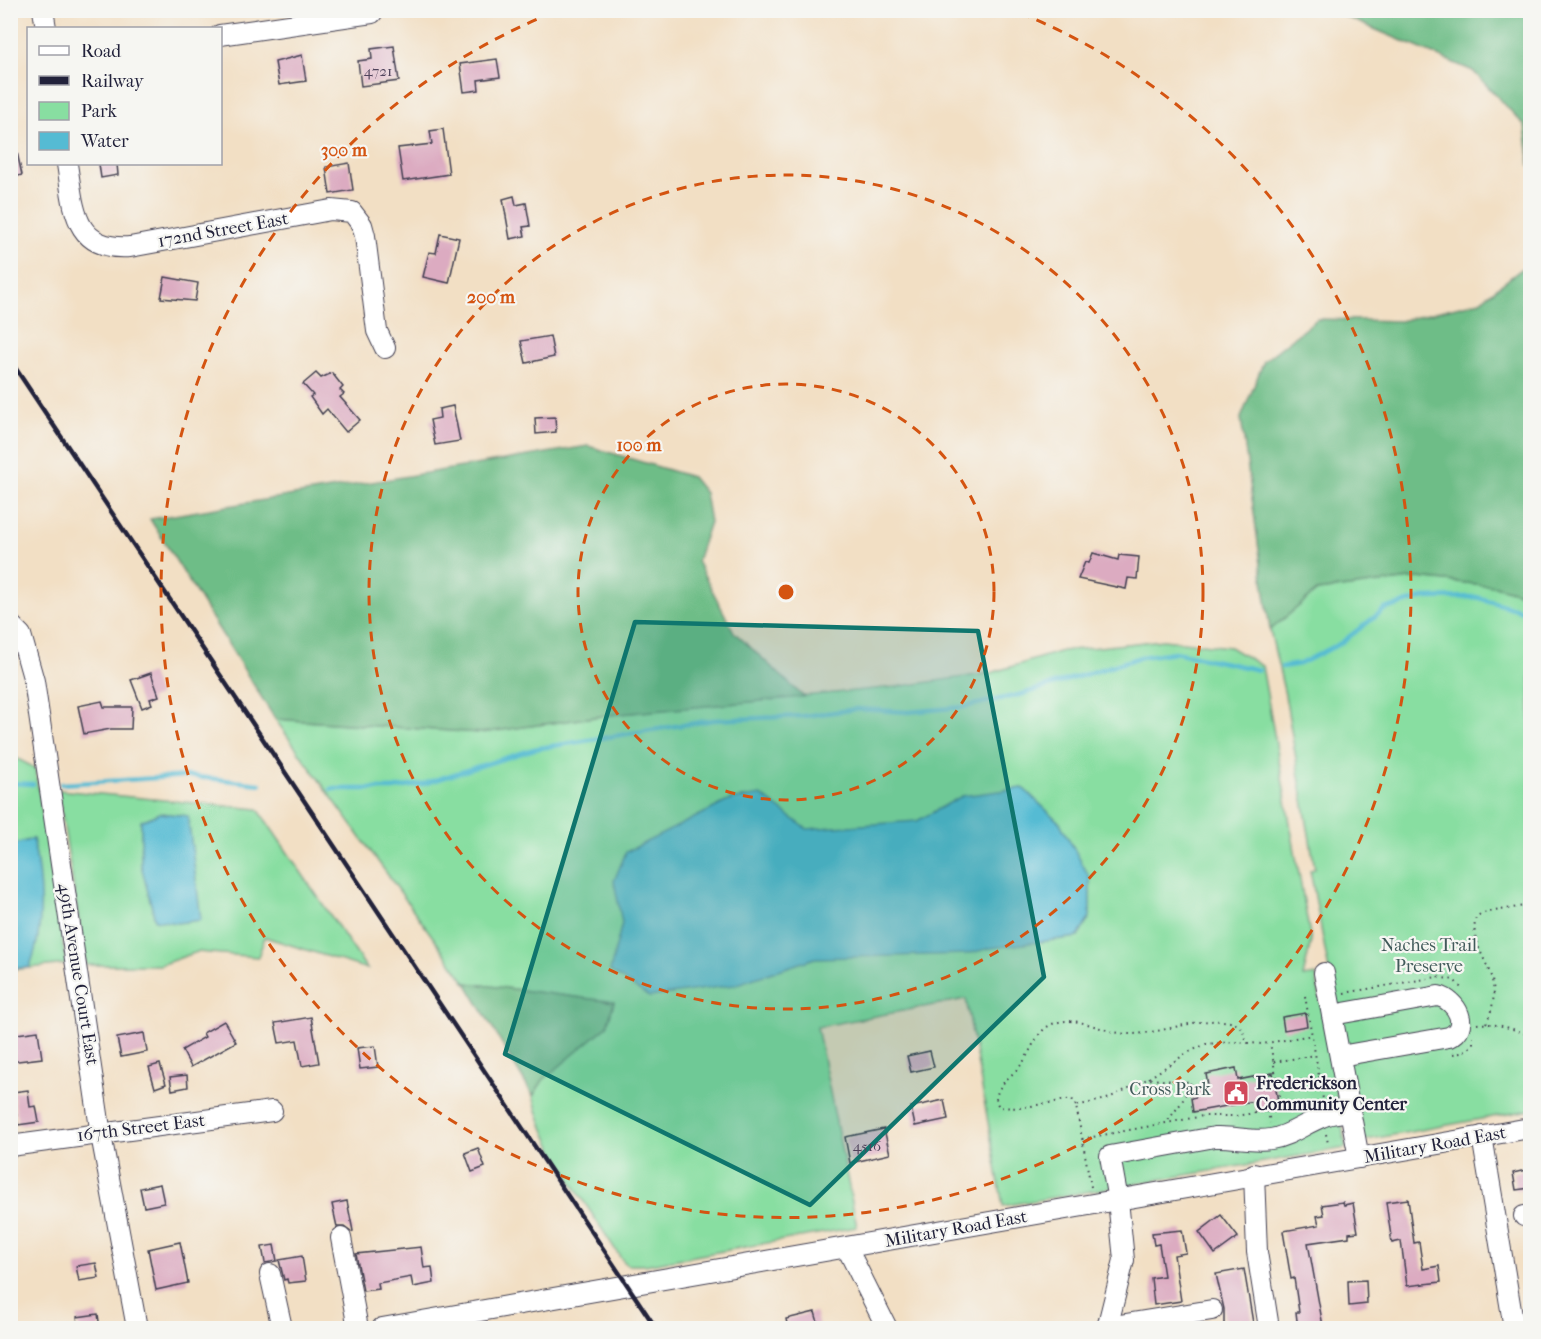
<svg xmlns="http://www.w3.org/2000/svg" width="1541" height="1339" font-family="'IM FELL French Canon',serif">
<rect width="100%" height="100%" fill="#f6f6f2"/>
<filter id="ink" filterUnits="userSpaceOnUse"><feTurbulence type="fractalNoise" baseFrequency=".0167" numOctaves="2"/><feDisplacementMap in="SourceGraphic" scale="12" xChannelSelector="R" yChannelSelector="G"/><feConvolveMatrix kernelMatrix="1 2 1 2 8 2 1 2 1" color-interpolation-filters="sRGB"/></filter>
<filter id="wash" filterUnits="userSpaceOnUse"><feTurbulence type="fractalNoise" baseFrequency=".008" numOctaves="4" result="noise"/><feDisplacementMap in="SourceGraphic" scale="24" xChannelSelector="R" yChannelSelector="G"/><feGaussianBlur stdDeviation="1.35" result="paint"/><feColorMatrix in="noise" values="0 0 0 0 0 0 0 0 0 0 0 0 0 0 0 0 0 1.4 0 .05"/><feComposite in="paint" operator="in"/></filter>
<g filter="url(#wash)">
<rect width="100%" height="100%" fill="#f2dfc4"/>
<g fill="#88dea1" stroke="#55806e" stroke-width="1.5">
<path d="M1418,578L1495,586L1530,596V1110L1361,1141L1310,870L1315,869L1285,695L1270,630L1317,591Z"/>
<path d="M1163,640L1230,647L1262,666L1311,941L1303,977L1316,975L1346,1148L1003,1206L966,999L817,1027L857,1227L645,1265H627L620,1257C589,1207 547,1155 533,1096L543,1080L607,1026L614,1002L466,983L275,719L481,733L609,715L895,687L991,673L1062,651Z"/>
<path d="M10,755L35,768L66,964L11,970Z"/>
<path d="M58,790L258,809L367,969L265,937L258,957L197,952L160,965H86Z"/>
</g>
<g fill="#6ebd87" stroke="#487061" stroke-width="1.5">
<path d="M1332,11H1530V167L1525,126L1473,71Z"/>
<path d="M1530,254V596L1495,586L1418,578L1317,591L1270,630L1241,418L1264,361L1317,319L1400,321L1480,301L1524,267Z"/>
<path d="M588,446L692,477L705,493L710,522L697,561L734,632L804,697L609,715L481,733L275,719L150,519Z"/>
<path d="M466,983L614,1002L607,1026L543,1080L533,1096Z"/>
</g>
<g fill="#55bbd3" stroke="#3c6e87" stroke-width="1.5">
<path d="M1023,788L1060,823L1090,878V917L1078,937L991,948L966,954L815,958L734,985L649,997L610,971L622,923L614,881L626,852L730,800L761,795L807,829L917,821L962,796Z"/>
<path d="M160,813L188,816L201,920L177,923L155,920L141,865V821Z"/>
<path d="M33,839C41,880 46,928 29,968H11V845Z"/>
</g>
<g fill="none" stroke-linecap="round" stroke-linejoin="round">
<g stroke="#55bbd3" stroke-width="4.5">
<path d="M1282,667L1300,664L1341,643L1385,609L1423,598L1476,597L1530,613"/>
<path d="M10,783L33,784"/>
<path d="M61,784L189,776L260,784"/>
<path d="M331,789H393L423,784L534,749L713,720L804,716L857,709L908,712L964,707L1023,694L1141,657L1175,652L1259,670"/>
</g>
</g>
<g id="blocks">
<g fill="#dcabc1">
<path d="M394,46L399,81L361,86L358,61L372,59L371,49Z"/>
<path d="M302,55L306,81L279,85L275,62Z"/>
<path d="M497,59L500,77L478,80L479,90L464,92L460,64Z"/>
<path d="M443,129L449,174L403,181L398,148L432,144L430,131Z"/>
<path d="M15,143L22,175L10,178V144Z"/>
<path d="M349,163L353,190L330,194L326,167Z"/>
<path d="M99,164H117L118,175L101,178Z"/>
<path d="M514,196L516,205L526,203L530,226L523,227L525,236L510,239L503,199Z"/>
<path d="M440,234L459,238L449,283L423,277L429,252L436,253Z"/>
<path d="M165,277L198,283L195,301L161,298Z"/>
<path d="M550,336L554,357L526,363L521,341Z"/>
<path d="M316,373L321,378L332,373L343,387L340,390L344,394L340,397L360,420L346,432L327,409L322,414L310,397L313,395L303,384Z"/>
<path d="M453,406L460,441L435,445L430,420L440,418L439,409Z"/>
<path d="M555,417L556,432L536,434L535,418Z"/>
<path d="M1093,553L1118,560L1119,555L1139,557L1137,579L1128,578L1126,589L1078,579L1085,562L1089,563Z"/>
<path d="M151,673L159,696L150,699L152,704L142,708L131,680Z"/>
<path d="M102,701L104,707H132L131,729H111L84,734L78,706Z"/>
<path d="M1305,1013L1307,1026L1284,1030L1282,1017Z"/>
<path d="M311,1017L319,1063L302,1066L297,1040L279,1043L275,1023Z"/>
<path d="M224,1021L236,1042L191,1067L182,1050L205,1037L203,1033Z"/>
<path d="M38,1031L42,1058L10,1062V1035Z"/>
<path d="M144,1033L147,1052L121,1057L117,1038Z"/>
<path d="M375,1046L378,1067L360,1069L357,1048Z"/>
<path d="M930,1051L934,1067L911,1072L907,1056Z"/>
<path d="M160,1064L166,1084L155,1088L149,1067Z"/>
<path d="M1236,1068L1238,1080L1273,1073L1279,1107L1256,1111L1254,1101L1193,1112L1191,1098L1196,1097L1195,1089L1208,1086L1206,1074Z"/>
<path d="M187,1075L188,1087L172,1090L170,1077Z"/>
<path d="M28,1090L30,1107L36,1106L39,1122L18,1125L13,1092Z"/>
<path d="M944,1100L948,1119L915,1126L911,1107Z"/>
<path d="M884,1129L890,1154L850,1163L845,1137Z"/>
<path d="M478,1148L485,1167L472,1172L465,1153Z"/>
<path d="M1530,1169V1188L1516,1190L1513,1173Z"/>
<path d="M160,1184L164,1203L144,1207L140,1188Z"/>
<path d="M1408,1199L1414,1243L1419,1242L1423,1269L1439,1266L1441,1282L1407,1286L1401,1241L1392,1243L1386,1202Z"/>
<path d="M347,1201L353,1231L351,1232L344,1227H337L332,1204Z"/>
<path d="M1343,1202L1344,1205L1353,1203L1358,1232L1349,1233V1237L1308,1243L1323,1326L1298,1329L1296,1312H1299L1294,1278L1291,1279L1283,1231L1319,1225L1317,1216L1324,1215L1322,1205Z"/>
<path d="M1221,1215L1238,1237L1215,1254L1199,1232Z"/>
<path d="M1182,1230L1186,1253L1174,1255L1181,1301L1154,1305L1151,1278L1164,1276L1159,1244L1154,1245L1152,1233Z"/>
<path d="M180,1242L188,1283L156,1290L148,1249Z"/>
<path d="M274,1245L277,1261L265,1263L262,1247Z"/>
<path d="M421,1247L424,1268L432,1267L434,1283L413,1287L411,1277L378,1283L379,1289L363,1291L356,1254Z"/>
<path d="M302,1256L306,1281L288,1283L287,1279L284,1280L279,1260Z"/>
<path d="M96,1263L99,1278L79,1281L76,1266Z"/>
<path d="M1244,1269L1254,1329H1224V1309L1216,1274Z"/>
<path d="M1366,1280L1367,1304L1349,1306L1348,1281Z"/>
<path d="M815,1312L819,1326L788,1329L786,1319Z"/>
<path d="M98,1314L100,1329H79L77,1317Z"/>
</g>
</g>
</g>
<g filter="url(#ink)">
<use href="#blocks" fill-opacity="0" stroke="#413e50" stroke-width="1.5"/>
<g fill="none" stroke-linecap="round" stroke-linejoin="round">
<g stroke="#413e50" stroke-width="22">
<g id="minor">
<path d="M43,10L46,28"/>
<path d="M220,35L372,13"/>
<path d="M67,164C74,207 73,251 130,247L331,210L352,212L362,225L365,236L377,331L385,348"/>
<path d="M10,624L21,635L34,681L101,1135L137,1328"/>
<path d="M1324,973L1359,1158"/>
<path d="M1332,1015L1438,996C1457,1000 1471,1028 1449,1037L1340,1056"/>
<path d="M1482,1136L1514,1328"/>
<path d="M10,1146L272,1111"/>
<path d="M1254,1174L1257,1252L1269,1328"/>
<path d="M1524,1216L1530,1215"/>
<path d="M341,1238L358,1328"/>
<path d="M847,1248L887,1328"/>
<path d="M270,1274L282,1328"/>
<path d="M1107,1327L1212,1310"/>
<path d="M382,1328L1530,1128"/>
<path d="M1107,1328L1124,1260L1118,1200L1110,1156L1215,1137C1234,1136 1252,1142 1271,1139C1290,1136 1304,1124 1322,1117C1330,1113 1340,1113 1349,1111"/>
</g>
</g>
<g stroke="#413e50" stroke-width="2" stroke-dasharray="1.5 4.5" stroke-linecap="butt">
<path d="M1344,993L1437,977L1454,980L1463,990"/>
<path d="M1305,996L1323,1099"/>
<path d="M1486,1023C1511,973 1466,954 1476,917L1482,913L1530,905"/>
<path d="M1477,1024C1494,1022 1515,1029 1530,1036"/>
<path d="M1453,1054L1461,1053L1473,1045V1037"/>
<path d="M1274,1062L1315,1055"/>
<path d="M1149,1078L1187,1053L1206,1044L1235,1042L1262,1044L1312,1035"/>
<path d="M1277,1085L1327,1076"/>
<path d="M1076,1106L1072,1099L1020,1108L999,1107L996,1101C996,1085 1012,1076 1021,1065C1032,1051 1036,1029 1055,1023C1081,1015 1104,1034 1130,1034C1163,1034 1198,1016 1230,1022C1241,1024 1244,1033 1247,1042"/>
<path d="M1268,1111L1270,1123"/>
<path d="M1326,1134L1328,1143"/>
<path d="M1082,1139L1203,1116H1235L1282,1109L1270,1043"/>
<path d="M1091,1187L1076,1106L1107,1099L1147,1079L1191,1082L1182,1102L1166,1123"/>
</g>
<use href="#minor" stroke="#fff" stroke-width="20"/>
<path stroke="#22223b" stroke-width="4.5" d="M10,360L656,1328"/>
</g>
</g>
<path fill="#0f766e" fill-opacity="0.2" stroke="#0f766e" stroke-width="4.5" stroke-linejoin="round" d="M635,622L978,631L1044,977L810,1205L505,1054Z"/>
<g fill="none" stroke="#d45411" stroke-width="3" stroke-dasharray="10 8">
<circle cx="786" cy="592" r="208"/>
<circle cx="786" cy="592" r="417"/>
<path d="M1020 13A625 625 0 1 1 552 13"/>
</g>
<defs>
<g id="civic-square" transform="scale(1.35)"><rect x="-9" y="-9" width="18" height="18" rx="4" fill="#d1495b" stroke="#f6f6f2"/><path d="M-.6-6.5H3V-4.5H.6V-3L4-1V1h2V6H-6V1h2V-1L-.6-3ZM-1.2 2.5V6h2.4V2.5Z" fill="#fff"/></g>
</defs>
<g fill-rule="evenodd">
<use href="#civic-square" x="1236" y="1093"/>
</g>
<g text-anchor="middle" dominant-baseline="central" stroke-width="4.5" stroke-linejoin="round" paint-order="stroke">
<g font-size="15" fill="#50445c">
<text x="378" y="71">4721</text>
<text x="867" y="1146">4516</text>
</g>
<g font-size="18" fill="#22223b" stroke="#f6f6f2">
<text transform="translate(223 230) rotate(-10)">172nd Street East</text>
<text transform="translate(78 974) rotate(81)">49th Avenue Court East</text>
<text transform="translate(141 1128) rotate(-7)">167th Street East</text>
<text transform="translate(1435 1145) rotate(-10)">Military Road East</text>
<text transform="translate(956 1229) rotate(-10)">Military Road East</text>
</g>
<g font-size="18" fill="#415a5a" stroke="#f6f6f2">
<text x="1429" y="945">Naches Trail<tspan x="1429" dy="21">Preserve</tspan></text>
<text x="1170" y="1089">Cross Park</text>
</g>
<g font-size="18" font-weight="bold" fill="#22223b" stroke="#f6f6f2" text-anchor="start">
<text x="1256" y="1083">Frederickson<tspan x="1256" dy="21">Community Center</tspan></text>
</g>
</g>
<circle cx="786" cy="592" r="9" fill="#d45411" stroke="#f6f6f2" stroke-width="3"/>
<g font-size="18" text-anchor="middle" font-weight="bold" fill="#d45411" stroke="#f6f6f2" stroke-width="4.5" stroke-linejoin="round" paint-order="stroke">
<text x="344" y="156">300 m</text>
<text x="491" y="303">200 m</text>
<text x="639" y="451">100 m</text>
</g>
<rect width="1541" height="1339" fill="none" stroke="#f6f6f2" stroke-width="36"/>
<rect x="27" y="27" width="195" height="138" fill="#f6f6f2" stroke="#a1a1a9" stroke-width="1.5"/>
<rect x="39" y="46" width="30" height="9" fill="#ffffff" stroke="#a1a1a9" stroke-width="1.5"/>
<text x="81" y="57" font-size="18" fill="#22223b">Road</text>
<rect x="39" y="76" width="30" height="9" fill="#22223b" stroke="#a1a1a9" stroke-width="1.5"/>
<text x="81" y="87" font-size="18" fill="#22223b">Railway</text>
<rect x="39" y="102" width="30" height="18" fill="#88dea1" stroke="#a1a1a9" stroke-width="1.5"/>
<text x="81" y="117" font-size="18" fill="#22223b">Park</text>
<rect x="39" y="132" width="30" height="18" fill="#55bbd3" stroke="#a1a1a9" stroke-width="1.5"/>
<text x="81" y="147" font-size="18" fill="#22223b">Water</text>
</svg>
